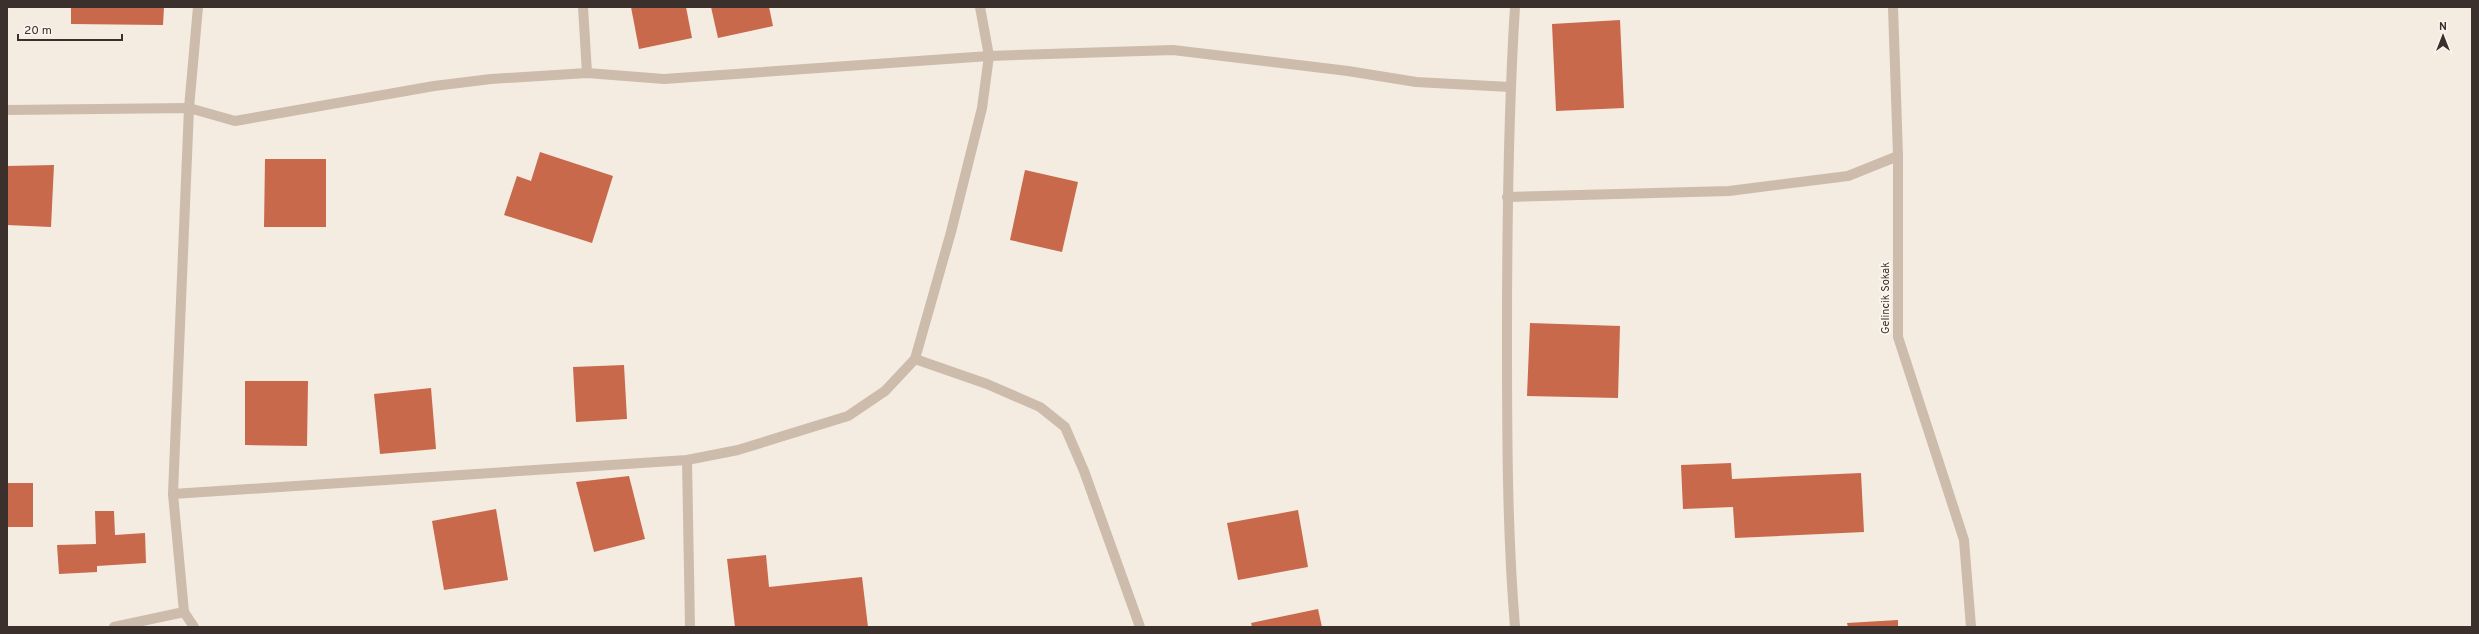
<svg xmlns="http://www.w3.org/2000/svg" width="2479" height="634" font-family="Overpass,sans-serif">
<rect width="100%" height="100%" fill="#f4ebe1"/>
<g fill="#c8694b">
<path d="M71,7H164L163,25L71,24Z"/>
<path d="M631,7H686L692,38L639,49Z"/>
<path d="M711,7H769L773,26L718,38Z"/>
<path d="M1620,20L1624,108L1556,111L1552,24Z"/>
<path d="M540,152L613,176L592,243L504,215L517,176L531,181Z"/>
<path d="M265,159H326V227H264Z"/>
<path d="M54,165L51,227L7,225V166Z"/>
<path d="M1025,170L1078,182L1062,252L1010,240Z"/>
<path d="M1530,323L1620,326L1618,398L1527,396Z"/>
<path d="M624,365L627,419L576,422L573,367Z"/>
<path d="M245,381H308L307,446L245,445Z"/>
<path d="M431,388L436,449L380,454L374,394Z"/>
<path d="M1731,463L1732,479L1861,473L1864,532L1735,538L1733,507L1683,509L1681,465Z"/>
<path d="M629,476L645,539L594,552L576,482Z"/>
<rect x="7" y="483" width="26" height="44"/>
<path d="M496,509L508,580L444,590L432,521Z"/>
<path d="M1298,510L1308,567L1238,580L1227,523Z"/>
<path d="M95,511H114L115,535L145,533L146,563L97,566V572L59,574L57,545L96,544Z"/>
<path d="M766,555L769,587L862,577L868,627H735L727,559Z"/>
<path d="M1318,609L1322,627H1252L1251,623Z"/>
<path d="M1898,620V627H1848L1847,623Z"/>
</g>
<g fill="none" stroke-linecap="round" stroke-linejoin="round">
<path stroke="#cdbbac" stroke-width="10" d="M1507,197L1729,191L1848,176L1898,156"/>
<g stroke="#cdbbac" stroke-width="10">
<path d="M583,7L587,73"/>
<path d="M1893,7L1898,156V337L1964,540L1971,627"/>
<path d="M7,110L189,108L235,121L434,86L491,79L587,73L664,79L989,56L1173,50L1348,71L1416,82L1510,87"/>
<path d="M915,359L987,384L1040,407L1065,427L1084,471L1140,627"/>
<path d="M687,460L690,627"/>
<path d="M173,494L687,460L738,450L848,416L885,391L915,359L951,232L982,108L989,56L980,7"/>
<path d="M184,612L194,627"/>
<path d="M114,627L184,612L173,494L189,108L198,7"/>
<path d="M1515,627C1507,530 1507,431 1507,334C1507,225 1508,116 1515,7"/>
</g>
</g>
<g text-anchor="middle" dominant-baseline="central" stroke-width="4" stroke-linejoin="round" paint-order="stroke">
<g font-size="11" fill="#3b302b" stroke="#fbf5ee">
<text transform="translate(1886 298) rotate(-90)">Gelincik Sokak</text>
</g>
</g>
<rect width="2479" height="634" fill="none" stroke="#3b302b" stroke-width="16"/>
<g transform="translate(2443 36)" stroke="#fbf5ee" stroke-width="3" paint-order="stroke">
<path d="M0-3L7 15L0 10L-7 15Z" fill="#3b302b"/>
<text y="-6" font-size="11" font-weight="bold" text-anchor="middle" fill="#3b302b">N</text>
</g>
<path d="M18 34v6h104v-6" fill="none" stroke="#3b302b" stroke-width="2"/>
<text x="24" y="34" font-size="12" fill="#3b302b" stroke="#fbf5ee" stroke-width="3" paint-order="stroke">20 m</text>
</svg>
